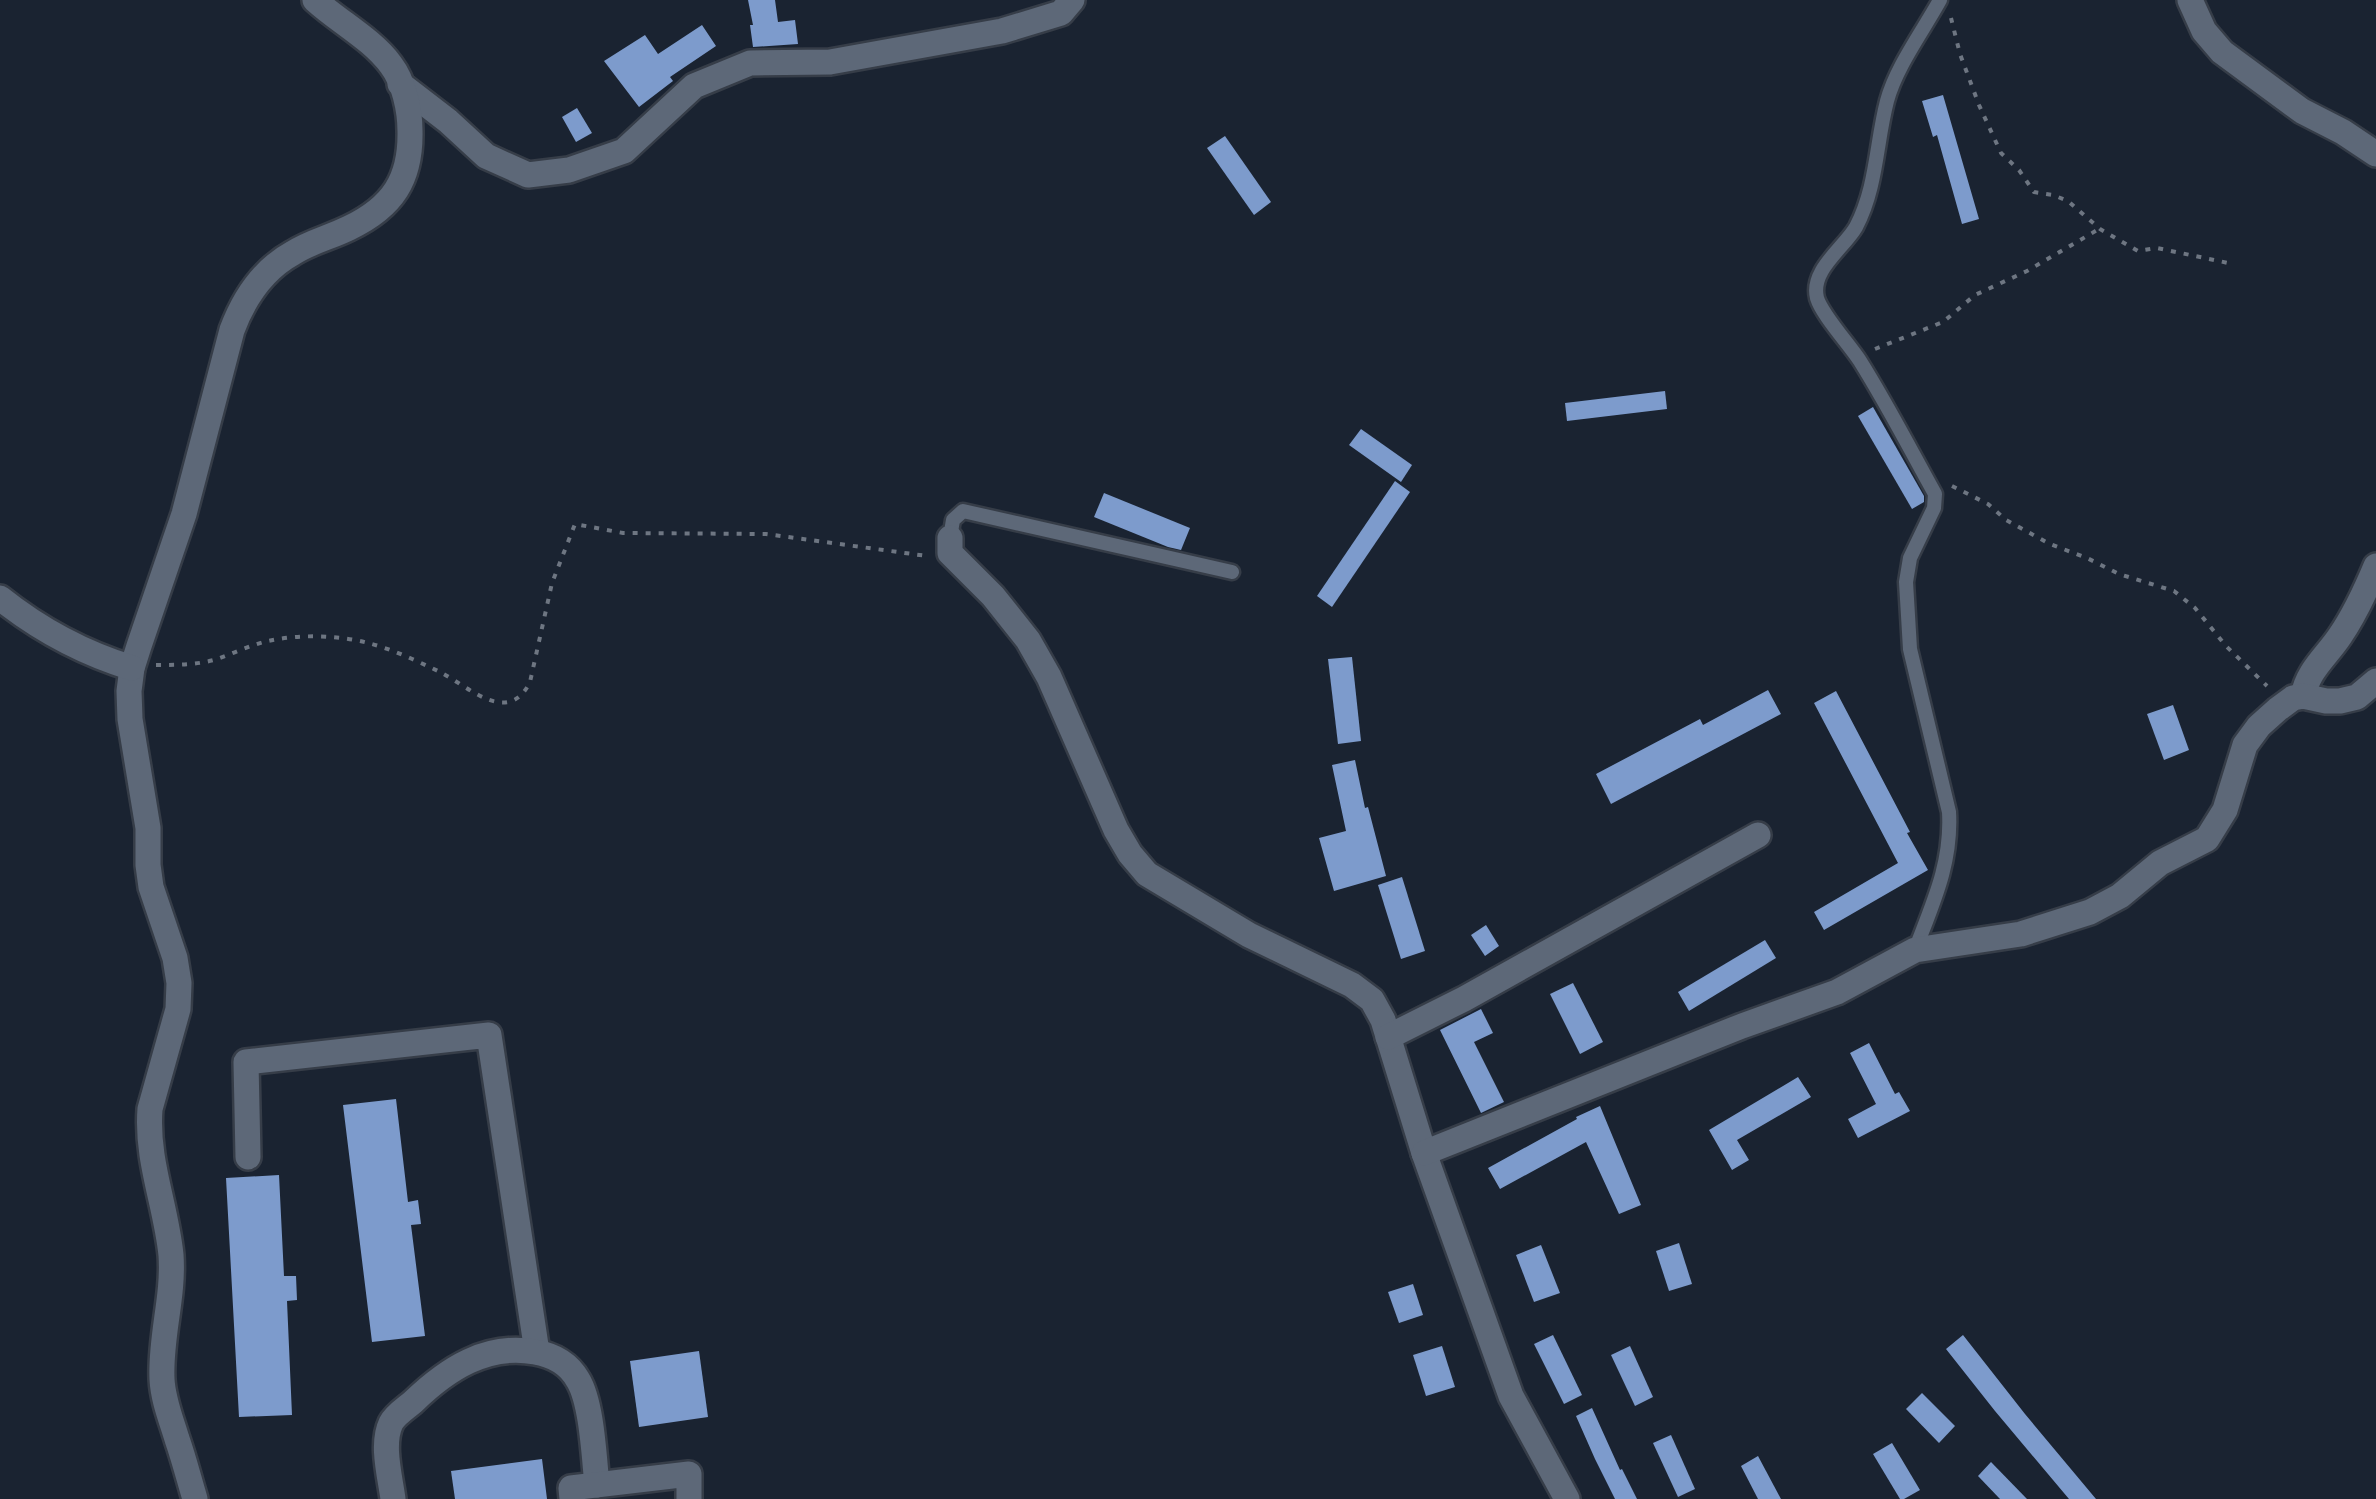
<svg xmlns="http://www.w3.org/2000/svg" width="2376" height="1499" font-family="'Noto Serif',serif">
<rect width="100%" height="100%" fill="#1a2331"/>
<g fill="#7d9bcc">
<path d="M748,0H775L778,22L795,20L798,44L753,47L750,25H753Z"/>
<path d="M702,25L716,46L670,77L673,81L639,107L604,61L645,35L658,54Z"/>
<path d="M1943,95L1979,219L1962,224L1937,135L1933,137L1922,101Z"/>
<path d="M577,108L592,133L576,142L562,117Z"/>
<path d="M1225,136L1271,202L1254,215L1207,148Z"/>
<path d="M1665,391L1667,409L1567,421L1565,403Z"/>
<path d="M1873,407L1924,496V502L1912,509L1858,416Z"/>
<path d="M1361,429L1412,465L1401,482L1349,445Z"/>
<path d="M1395,481L1410,492L1332,607L1317,596Z"/>
<path d="M1104,493L1190,528L1181,550L1168,547L1094,517Z"/>
<path d="M1352,657L1361,741L1338,744L1328,659Z"/>
<path d="M1768,690L1781,714L1611,804L1596,774L1700,719L1703,725Z"/>
<path d="M1836,691L1910,832L1907,833L1928,870L1824,930L1814,912L1898,863L1814,703Z"/>
<path d="M2173,705L2189,750L2164,760L2147,714Z"/>
<path d="M1355,760L1365,808L1368,807L1386,876L1334,891L1319,838L1346,831L1332,765Z"/>
<path d="M1402,877L1425,951L1401,959L1378,885Z"/>
<path d="M1486,925L1499,946L1485,956L1471,935Z"/>
<path d="M1765,940L1776,958L1689,1011L1678,992Z"/>
<path d="M1573,983L1603,1042L1580,1054L1550,994Z"/>
<path d="M1481,1009L1493,1033L1474,1042L1504,1102L1481,1113L1440,1030Z"/>
<path d="M1869,1043L1895,1094L1899,1092L1910,1111L1858,1138L1848,1119L1876,1104L1850,1053Z"/>
<path d="M1798,1077L1811,1097L1737,1140L1749,1160L1732,1170L1709,1130Z"/>
<path d="M396,1099L408,1202L418,1200L421,1224L411,1225L425,1336L372,1342L343,1105Z"/>
<path d="M1600,1106L1641,1205L1619,1214L1586,1142L1500,1189L1488,1168L1577,1119L1576,1117Z"/>
<path d="M279,1175L284,1276H296L297,1300L287,1301L292,1415L239,1417L226,1178Z"/>
<path d="M1679,1243L1692,1284L1669,1291L1656,1251Z"/>
<path d="M1541,1245L1560,1293L1534,1302L1516,1255Z"/>
<path d="M1413,1284L1423,1315L1399,1323L1388,1292Z"/>
<path d="M1553,1335L1582,1395L1564,1404L1534,1344Z"/>
<path d="M1963,1335L2025,1414L2096,1499H2069L1995,1411L1946,1349Z"/>
<path d="M1442,1346L1455,1387L1426,1396L1413,1355Z"/>
<path d="M1630,1346L1653,1397L1635,1406L1611,1355Z"/>
<path d="M699,1351L708,1417L639,1427L630,1361Z"/>
<path d="M1922,1393L1955,1426L1939,1443L1906,1409Z"/>
<path d="M1592,1408L1620,1470L1622,1469L1637,1499H1615L1595,1459L1576,1416Z"/>
<path d="M1671,1435L1695,1489L1678,1497L1653,1443Z"/>
<path d="M1892,1443L1920,1490L1904,1499H1900L1873,1454Z"/>
<path d="M1758,1456L1781,1499H1758L1741,1466Z"/>
<path d="M542,1459L547,1499H455L451,1471Z"/>
<path d="M1991,1462L2027,1499H2000L1978,1476Z"/>
</g>
<g fill="none" stroke-linecap="round" stroke-linejoin="round">
<g stroke="#363d48" stroke-width="19">
<g id="lane">
<path d="M950,538L953,520L963,511L1232,572"/>
<path d="M1915,950C1933,903 1952,863 1949,812L1910,649L1906,582L1910,558L1934,508L1935,494C1910,449 1887,404 1860,361C1849,344 1822,315 1817,298C1810,270 1844,248 1856,227C1877,187 1876,143 1887,101C1896,67 1923,31 1940,0"/>
</g>
</g>
<g stroke="#363d48" stroke-width="30">
<g id="street">
<path d="M2190,0L2204,31L2222,52L2302,111L2343,132L2376,154"/>
<path d="M400,84L448,121L486,156L528,175L569,170L624,151L694,86L750,63L830,62L1002,31L1061,13L1072,0"/>
<path d="M950,538V553L993,596L1028,640L1049,677L1116,830L1130,854L1147,874L1249,935L1352,985L1372,1000L1383,1020L1424,1153L1511,1396L1567,1499"/>
<path d="M2303,696C2308,670 2326,657 2340,636C2355,614 2366,590 2376,566"/>
<path d="M1388,1037L1464,999L1758,835"/>
<path d="M1424,1153L1742,1026L1837,992L1915,950L2021,934L2090,912L2120,896L2160,863L2207,839L2225,810L2245,745L2259,726L2278,709L2293,698L2303,696L2326,701H2340L2357,697L2376,681"/>
<path d="M248,1157L246,1062L489,1035L537,1352"/>
<path d="M195,1499C189,1479 184,1459 177,1439C171,1419 163,1400 162,1379C160,1337 174,1297 171,1255C166,1205 146,1160 150,1109L178,1009L179,983L175,958L151,887L148,865V828L130,719L129,691L132,668L139,646L184,514L232,330C244,298 262,270 293,253C310,242 331,237 349,228C393,207 411,179 410,131C410,110 404,82 391,65C372,39 339,22 315,0"/>
<path d="M393,1499C390,1476 381,1444 391,1423C395,1415 406,1408 413,1402C447,1369 487,1343 535,1352C553,1355 569,1364 578,1380C592,1403 594,1457 597,1485"/>
<path d="M572,1499L571,1488L689,1474V1499"/>
</g>
</g>
<g stroke="#363d48" stroke-width="30">
<path id="secondary" d="M0,598C40,630 83,653 132,668"/>
</g>
<g stroke="#6e7682" stroke-width="4" stroke-dasharray="5 8" stroke-linecap="butt">
<path d="M1951,18L1960,54L1979,105L2001,153L2019,170L2034,192L2053,195L2068,201L2100,229L2138,251L2157,248L2233,264"/>
<path d="M1875,349L1943,322L1975,295L2027,271L2099,229"/>
<path d="M1952,486L1988,504L2006,520L2050,544L2087,558L2119,574L2174,591L2195,608L2226,646L2267,686"/>
<path d="M156,665C177,665 198,665 217,659C234,653 251,645 268,641C299,634 338,635 368,643C392,649 417,661 440,672C468,686 508,727 530,682L552,583L575,524L623,533L766,534L927,556"/>
</g>
<use href="#lane" stroke="#5d6878" stroke-width="14"/>
<use href="#street" stroke="#5d6878" stroke-width="25"/>
<use href="#secondary" stroke="#5d6878" stroke-width="25"/>
</g>
</svg>
